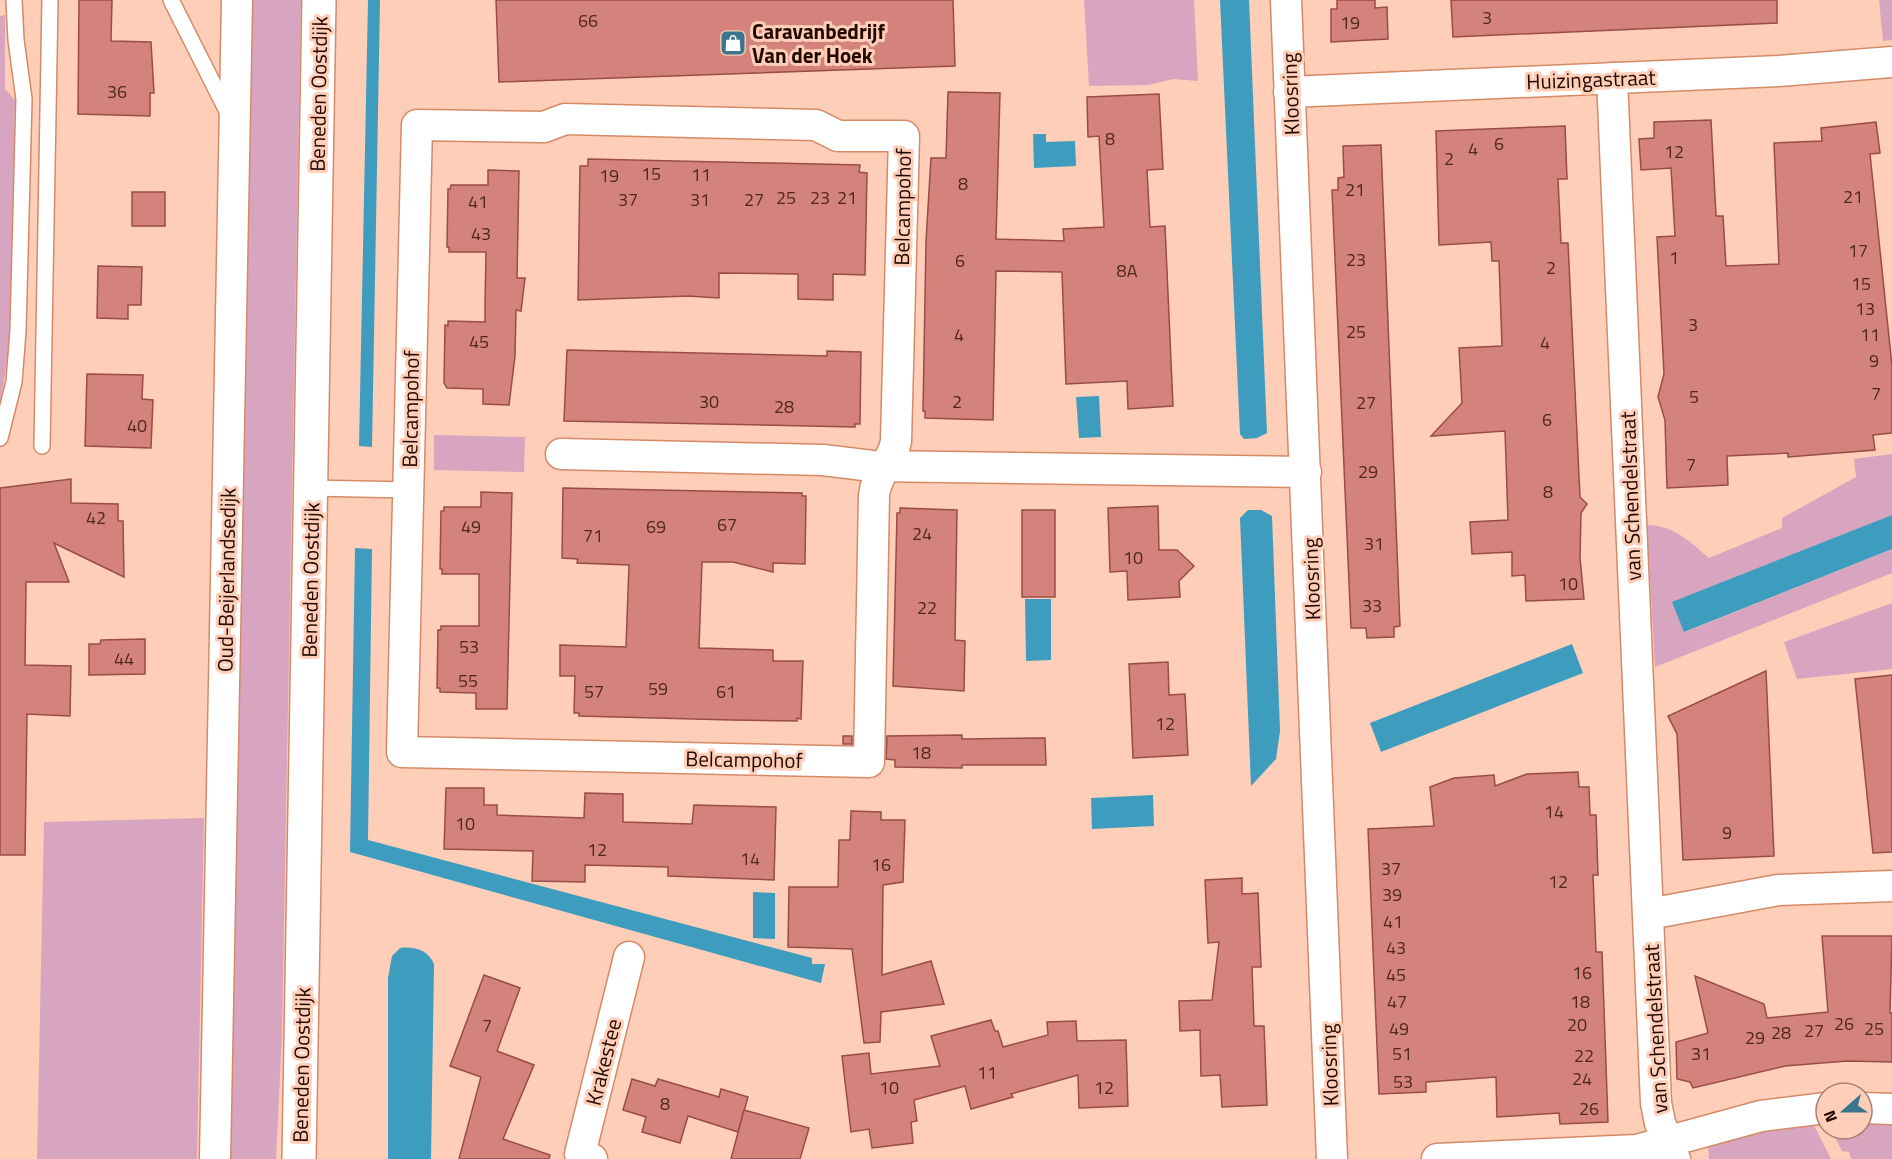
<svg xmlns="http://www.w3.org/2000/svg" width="1892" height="1159" font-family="'Titillium Web',sans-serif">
<rect width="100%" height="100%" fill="#feceb8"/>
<g fill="#d7a5c0">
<path d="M252,0H301L282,1035L276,1159H230Z"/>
<path d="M1084,0H1194L1198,81L1173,79L1149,85L1089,86Z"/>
<path d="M1879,0H1892V40L1883,41Z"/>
<path d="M5,15V89L15,100C13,198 19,309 0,404V16Z"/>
<path d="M434,435L525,437L524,472L434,470Z"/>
<path d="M1892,454V515L1673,603L1685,632L1892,549V573L1655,667L1647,525C1674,525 1690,542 1709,558L1782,528V518L1856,477L1854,459Z"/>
<path d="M1892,603V669L1797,679L1784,642Z"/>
<path d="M204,818L197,1159H37L44,822Z"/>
<path d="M1862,1119L1892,1120V1159H1851L1849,1152L1842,1151L1831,1129H1862Z"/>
<path d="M1812,1121L1831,1159H1709L1708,1144L1736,1135Z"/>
</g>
<g fill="#3e9dbf">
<path d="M368,0H380L372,447L359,446Z"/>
<path d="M1220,0H1249L1267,433L1257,438L1244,439L1240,434Z"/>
<path d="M1033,134H1046V142L1075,141L1076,166L1034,168Z"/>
<path d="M1099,396L1101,437L1079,438L1076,397Z"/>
<path d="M1248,510H1261L1272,516L1280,731L1276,759L1251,786L1240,518Z"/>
<path d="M1892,515V549L1684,632L1672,602Z"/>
<path d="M355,548L372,549L368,840L812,958V964H825L821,983L350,852Z"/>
<path d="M1025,599H1051V660L1026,661Z"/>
<path d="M1572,644L1583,673L1381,752L1370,723Z"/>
<path d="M1153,795L1154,826L1092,829L1091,798Z"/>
<path d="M753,892L775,893V939L753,938Z"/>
<path d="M400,948C414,946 428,950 434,964L431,1159H388V978L392,956Z"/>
</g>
<g fill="#d4837c" stroke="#994c47" stroke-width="1.5">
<path d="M79,0H112L111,41L151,42L154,93H150V116L78,114Z"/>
<path d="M496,0H953L955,66L499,82Z"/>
<path d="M1337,0H1375V8L1387,7L1388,39L1331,42V9H1337Z"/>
<path d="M1451,0H1777V23L1453,37Z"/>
<path d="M948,92L1000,93L996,239L1064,241L1063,229L1104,227L1099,136L1088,137L1087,97L1159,94L1163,169L1147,170L1150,227L1165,226L1173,406L1128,409L1127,381L1066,384L1062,272L996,271L993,420L925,418V411H923L926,241L931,158H946Z"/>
<path d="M1711,120L1716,216H1723L1726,266L1779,264L1774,143L1822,141L1821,128L1876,122L1880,153L1870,154L1892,366V433L1873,435L1875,450L1788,457V453L1727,456L1728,485L1667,488L1665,420L1658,397L1664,374L1657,237L1675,236L1671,168L1641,170L1639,139L1654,138V122Z"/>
<path d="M1565,126L1567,179H1558L1561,243H1568L1580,497L1587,504L1581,513L1580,558L1584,599L1526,601L1525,575L1512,576V552L1472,554L1470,522L1508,520L1505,431L1431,436L1462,403L1459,348L1502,346L1499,261H1492L1491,242L1439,245L1436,131Z"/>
<path d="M1381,145L1400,626L1394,627V637L1367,638L1366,628H1351L1332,190H1338V178L1344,177L1343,146Z"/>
<path d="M588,159L860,165L859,172L867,173L865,275L833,274V300L798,299V274L719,273V298L688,296L578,300L580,166H588Z"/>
<path d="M488,170L519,171L517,278H525L521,311L516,310L515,356L509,405L483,404V389L447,388L444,383L445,325L448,326V321L485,322V307L486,252H449V247H447L448,189H450L451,185H488Z"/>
<rect x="132" y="192" width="33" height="34"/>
<path d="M98,266L142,267L141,305H128V319L97,318Z"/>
<path d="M567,350L827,356V351L861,352L860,424H855V427L564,421Z"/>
<path d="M87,374L143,375L142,399L153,400L151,448L85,446Z"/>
<path d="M71,479V503L118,504V521H123L124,577L54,543L69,582H26L25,665L71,666L70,716L27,714L25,855H0V488Z"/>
<path d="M563,488L802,493V496H806L805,564L773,563V572L733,562H702L699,648L773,650V661H803L801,719L797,718V721L732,720L579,716V713H574L575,676H560V645L626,647L629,565L577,563L578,559L562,558Z"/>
<path d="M481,492L512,493L507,709H476V693L440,692V688H437L438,630H441V626H479V574H442V569H440L441,511H444V507H481Z"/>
<path d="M1158,506L1159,550H1177L1194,566L1179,581L1180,597L1128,600L1127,571L1110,572L1108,508Z"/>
<path d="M900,508L957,510L955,640L965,641L964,691L893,686L897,513H900Z"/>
<rect x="1022" y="510" width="33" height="87"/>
<path d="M145,639V674L89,675V644H100L101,640Z"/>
<path d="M1168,662L1169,695L1185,694L1188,755L1133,758L1129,664Z"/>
<path d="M1766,671L1774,856L1683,860L1677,734L1668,716Z"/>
<path d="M1892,675V852L1873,853L1855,679Z"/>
<path d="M962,735V739L1045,738L1046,765H962V768L895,767V760L886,759L887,736Z"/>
<rect x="843" y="736" width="9" height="8"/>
<path d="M1578,772L1579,787H1589L1590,815H1596L1598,875H1593L1596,952H1602L1608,1122L1560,1124L1559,1113L1497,1117L1496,1077L1426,1082V1092L1379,1094L1368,829L1434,826L1430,787L1454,778L1494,775L1495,786L1527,774Z"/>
<path d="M446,788H484V805H497V815L584,818L585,793L623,794V822L692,824L694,805L776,807L774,880L668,876V867L585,865V882L532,881L533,851L444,849Z"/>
<path d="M851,811L881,812V820H905L903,882L883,885L882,975L931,961L944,1004L881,1012L880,1042L864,1043L852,949L788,947L789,887H838L839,840H850Z"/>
<path d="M1242,878V894L1258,893L1261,967H1252L1254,1026H1264L1267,1105L1222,1107L1220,1075L1201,1076L1200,1030L1180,1031L1179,1001L1212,1000L1219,942L1208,943L1205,880Z"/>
<path d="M1822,936H1892L1890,1013H1892V1062L1847,1061L1785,1066L1693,1088L1690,1082L1677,1079L1676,1042L1708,1033L1695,976L1764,1004L1767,1018L1828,1012Z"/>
<path d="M484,975L520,988L497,1051L534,1065L503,1139L550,1155L549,1159H459L481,1077L450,1066Z"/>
<path d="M991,1020L995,1031H998L1003,1047L1048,1035L1047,1022L1076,1021L1077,1041L1126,1040L1128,1106L1079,1108L1078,1075L1011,1094L1013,1097L971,1109L965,1086L914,1100L917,1121L911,1122L913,1143L872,1148L869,1129L851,1132L842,1056L869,1053L871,1074L940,1066L931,1036Z"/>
<path d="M632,1079L655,1086L658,1079L719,1097L721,1089L748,1097L738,1132L688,1116L680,1143L642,1132L646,1117L623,1110Z"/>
<path d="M744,1110L809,1128L800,1159H731Z"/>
</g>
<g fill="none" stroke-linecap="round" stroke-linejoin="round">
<g stroke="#d58a67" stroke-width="18">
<g id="service">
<path d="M171,0L228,113"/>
<path d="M0,438L14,382L18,331L24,99L16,40L14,0"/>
<path d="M42,446L50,0"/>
<path d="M311,488L408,490"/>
</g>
</g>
<g stroke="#d58a67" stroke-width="33">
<g id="minor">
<path d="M1286,0L1332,1159"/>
<path d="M1612,78L1656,1103L1660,1123L1675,1159"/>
<path d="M1289,92L1779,71L1892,62"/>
<path d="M565,119L816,125L838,136H904L896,441C893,461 876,474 874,495L869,762L402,752L417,125L544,127Z"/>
<path d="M561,454L823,460L872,466L1306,472"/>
<path d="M1649,914L1778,890L1892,886"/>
<path d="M1862,1108L1892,1109"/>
<path d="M215,1159L237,0"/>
<path d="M592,1159L580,1154L629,957"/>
<path d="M1437,1159L1637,1150L1761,1116L1826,1108"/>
</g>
</g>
<g stroke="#d58a67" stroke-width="36">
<path id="secondary" d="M299,1159L319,0"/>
</g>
<use href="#service" stroke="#fff" stroke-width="15"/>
<use href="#minor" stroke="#fff" stroke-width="30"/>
<use href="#secondary" stroke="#fff" stroke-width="33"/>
</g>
<defs>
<g id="shop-square" transform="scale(1.35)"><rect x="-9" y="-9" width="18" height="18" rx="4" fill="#39758c" stroke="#feceb8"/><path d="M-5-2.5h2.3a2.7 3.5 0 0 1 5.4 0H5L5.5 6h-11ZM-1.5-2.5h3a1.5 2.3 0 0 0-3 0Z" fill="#fff"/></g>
</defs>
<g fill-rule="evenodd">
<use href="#shop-square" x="733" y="43"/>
</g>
<g text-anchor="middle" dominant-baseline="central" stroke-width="6" stroke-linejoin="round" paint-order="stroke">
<g font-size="18" fill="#4f271f">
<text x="1487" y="17">3</text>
<text x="588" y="20">66</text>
<text x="1350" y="22">19</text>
<text x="117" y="91">36</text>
<text x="1110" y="138">8</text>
<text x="1499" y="143">6</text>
<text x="1473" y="148">4</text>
<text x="1674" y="151">12</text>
<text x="1449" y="158">2</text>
<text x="651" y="173">15</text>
<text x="701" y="174">11</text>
<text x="609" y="175">19</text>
<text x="963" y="183">8</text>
<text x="1355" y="189">21</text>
<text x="1853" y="196">21</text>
<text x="786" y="197">25</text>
<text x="820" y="197">23</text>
<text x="847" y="197">21</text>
<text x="628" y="199">37</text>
<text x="700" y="199">31</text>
<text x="754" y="199">27</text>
<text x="478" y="201">41</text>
<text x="481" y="233">43</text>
<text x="1858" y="250">17</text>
<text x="1674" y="257">1</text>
<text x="1356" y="259">23</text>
<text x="960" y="260">6</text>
<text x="1551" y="267">2</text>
<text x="1127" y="270">8A</text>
<text x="1861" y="283">15</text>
<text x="1865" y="308">13</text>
<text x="1693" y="324">3</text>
<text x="1356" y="331">25</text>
<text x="959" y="334">4</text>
<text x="1870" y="334">11</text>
<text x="479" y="341">45</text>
<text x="1545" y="342">4</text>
<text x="1874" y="360">9</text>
<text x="1876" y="393">7</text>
<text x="1694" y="396">5</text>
<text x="709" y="401">30</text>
<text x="957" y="401">2</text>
<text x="1366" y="402">27</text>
<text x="784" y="406">28</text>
<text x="1547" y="419">6</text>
<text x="137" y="425">40</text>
<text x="1691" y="464">7</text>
<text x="1368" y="471">29</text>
<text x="1548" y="491">8</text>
<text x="96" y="517">42</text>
<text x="727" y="524">67</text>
<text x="471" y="526">49</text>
<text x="656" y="526">69</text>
<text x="922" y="533">24</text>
<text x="593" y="535">71</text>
<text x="1374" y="543">31</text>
<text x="1133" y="557">10</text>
<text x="1568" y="583">10</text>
<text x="1372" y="605">33</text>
<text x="927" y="607">22</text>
<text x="469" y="646">53</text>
<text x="124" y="658">44</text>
<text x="468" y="680">55</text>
<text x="658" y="688">59</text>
<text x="594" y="691">57</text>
<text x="726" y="691">61</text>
<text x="1165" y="723">12</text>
<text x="921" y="752">18</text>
<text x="1554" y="811">14</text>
<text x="465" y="823">10</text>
<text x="1727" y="832">9</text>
<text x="597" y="849">12</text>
<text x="750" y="858">14</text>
<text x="881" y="864">16</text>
<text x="1391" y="868">37</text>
<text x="1558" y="881">12</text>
<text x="1392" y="894">39</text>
<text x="1393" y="921">41</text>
<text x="1396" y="947">43</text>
<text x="1582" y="972">16</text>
<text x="1396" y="974">45</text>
<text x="1397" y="1001">47</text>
<text x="1580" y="1001">18</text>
<text x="1844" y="1023">26</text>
<text x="1577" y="1024">20</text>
<text x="487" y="1025">7</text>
<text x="1399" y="1028">49</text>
<text x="1874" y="1028">25</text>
<text x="1814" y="1030">27</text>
<text x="1781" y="1032">28</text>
<text x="1755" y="1037">29</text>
<text x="1402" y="1053">51</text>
<text x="1701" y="1053">31</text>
<text x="1584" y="1055">22</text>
<text x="987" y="1072">11</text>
<text x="1582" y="1078">24</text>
<text x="1403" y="1081">53</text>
<text x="889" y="1087">10</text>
<text x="1104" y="1087">12</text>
<text x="665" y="1103">8</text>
<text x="1589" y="1108">26</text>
</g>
<g font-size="21" font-weight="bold" fill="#230800" stroke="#feceb8" text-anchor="start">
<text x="752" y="31">Caravanbedrijf<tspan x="752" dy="24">Van der Hoek</tspan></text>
</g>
<g font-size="21" fill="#230800" stroke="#feceb8">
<text transform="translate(1591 79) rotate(-2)">Huizingastraat</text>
<text transform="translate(318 94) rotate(-89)">Beneden Oostdijk</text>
<text transform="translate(1290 94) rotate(-92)">Kloosring</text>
<text transform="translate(902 207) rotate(-89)">Belcampohof</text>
<text transform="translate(410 409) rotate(-89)">Belcampohof</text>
<text transform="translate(1630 496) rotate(-92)">van Schendelstraat</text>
<text transform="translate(1311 579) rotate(-92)">Kloosring</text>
<text transform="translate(226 580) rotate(-89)">Oud-Beijerlandsedijk</text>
<text transform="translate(310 580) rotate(-89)">Beneden Oostdijk</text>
<text transform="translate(744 759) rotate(1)">Belcampohof</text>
<text transform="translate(1655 1029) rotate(-93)">van Schendelstraat</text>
<text transform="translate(603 1062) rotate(-76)">Krakestee</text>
<text transform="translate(301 1065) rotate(-89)">Beneden Oostdijk</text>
<text transform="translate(1329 1065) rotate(-92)">Kloosring</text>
</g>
</g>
<g transform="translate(1844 1111) rotate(249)"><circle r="28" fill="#feceb8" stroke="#a67f6e" stroke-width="1.5"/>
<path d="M0-4.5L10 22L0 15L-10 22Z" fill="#39758c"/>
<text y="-9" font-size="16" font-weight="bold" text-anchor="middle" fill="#230800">N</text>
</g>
</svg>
